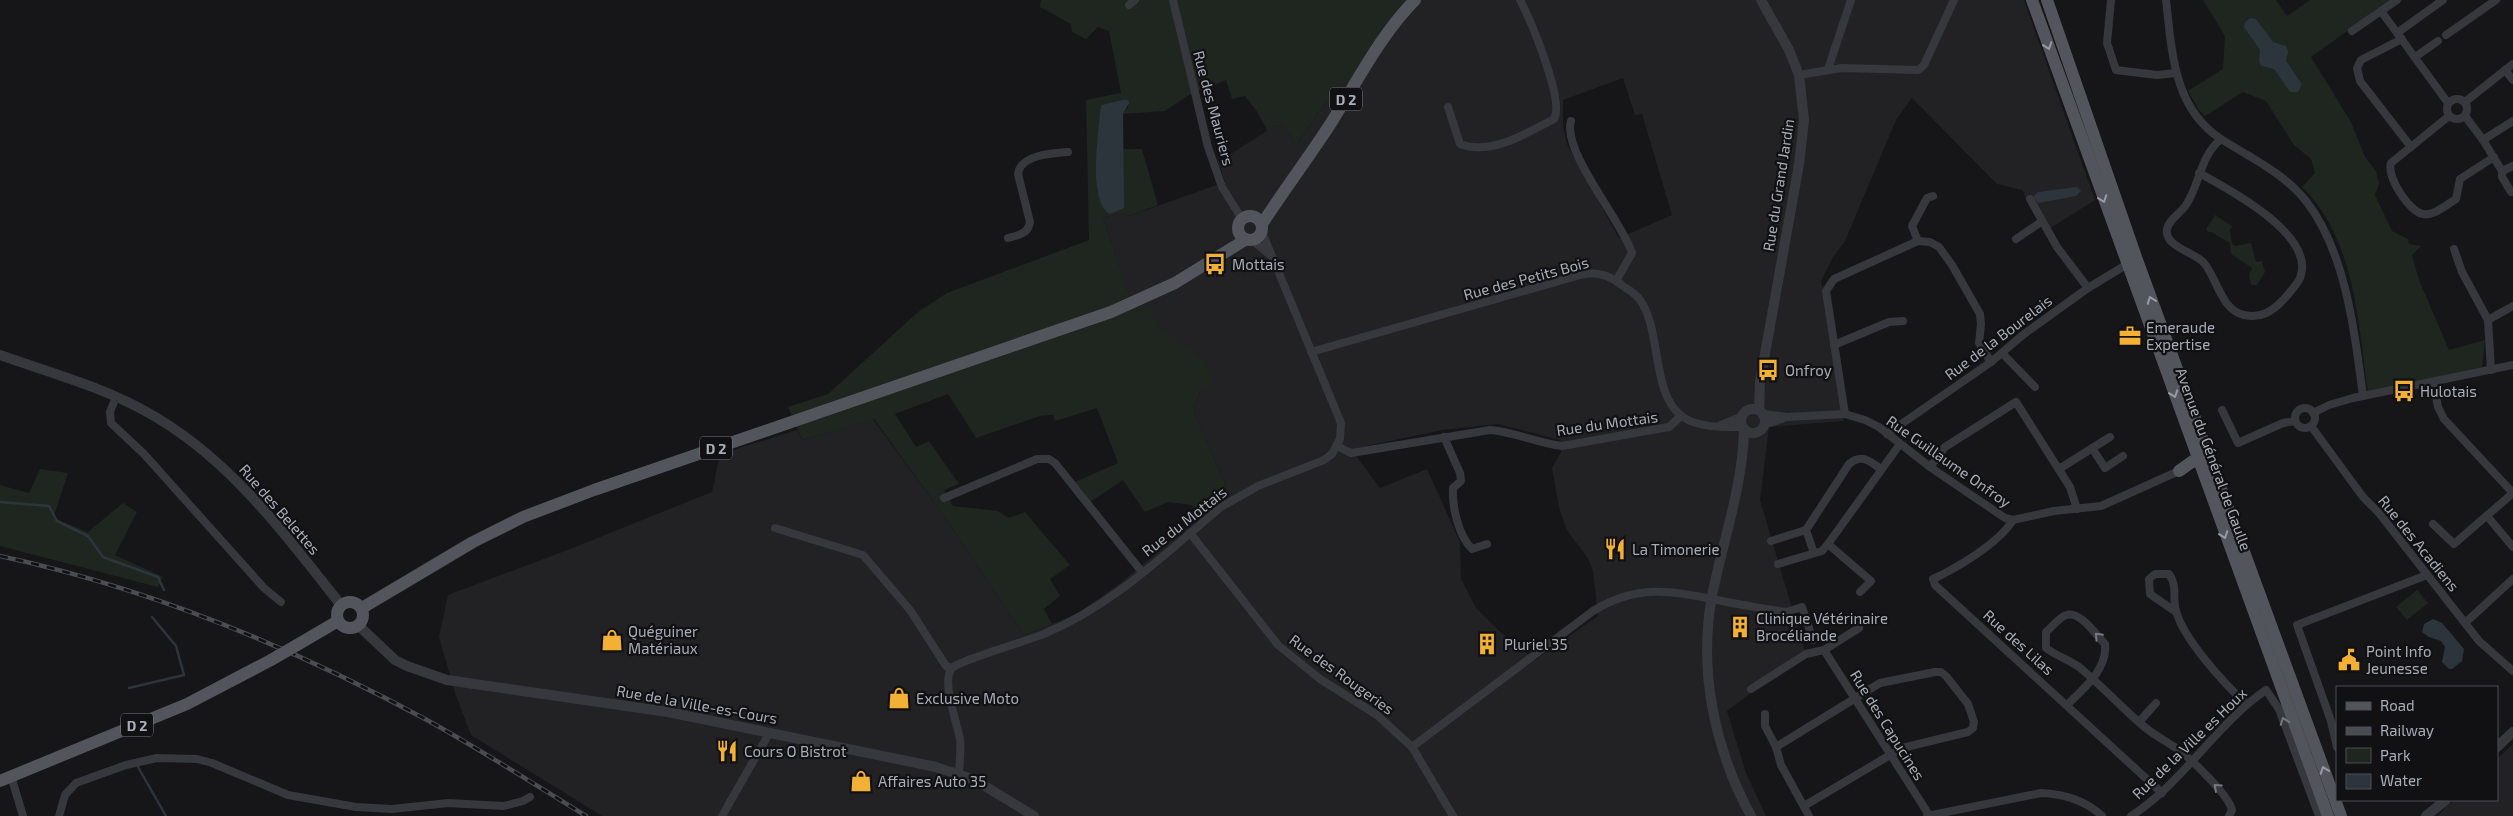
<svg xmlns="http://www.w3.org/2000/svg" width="2513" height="816" font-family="'Exo 2',sans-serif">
<rect width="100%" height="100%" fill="#161618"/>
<g fill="#222225" fill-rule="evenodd">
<path d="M1408,0H2024L2095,200L2044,232L2022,190L1997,184L1912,98L1896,120L1845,241L1833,257L1821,281L1844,421L1769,427L1760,500L1805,652L1727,711L1746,773L1766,816H602L471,735L455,693L439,637L448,595L570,549L712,492L720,454L797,430L802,440L873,419L942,513L1024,635L1077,614L1119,584L1229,494L1193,409L1200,391L1162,333L1135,313L1103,218L1121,213L1129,216L1225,182L1218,162L1282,121L1296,145L1340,82ZM1623,78L1635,115L1642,114L1672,215L1619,238L1567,144L1563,127V100ZM1498,424L1560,440L1561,452L1552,468L1559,508L1567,530L1589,560L1593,571L1598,616L1535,660L1498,630L1476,608L1461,579L1460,542L1427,469L1380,488L1357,457V448L1442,430Z"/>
<path d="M2513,744V816H2437L2454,800H2497V759Z"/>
</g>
<g fill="#1e261f">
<path d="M1041,0H1408L1349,83L1340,82L1296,145L1282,122L1268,132L1256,110L1245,96L1232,99L1226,80L1187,96L1165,111L1123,114L1129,106L1103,105L1100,110L1097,194L1123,165V149H1142L1158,205L1129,216L1121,213L1103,218L1135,312L1150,307L1162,333L1166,331L1205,362L1214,385L1200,391L1193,409L1229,494L1201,517L1192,505L1168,502L1145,512L1123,480L1090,502L1075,482L1118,463L1097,408L1055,421L1053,415L1040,416L976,438L948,394L895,414L916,447L929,441L959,484L944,490L953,506L998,511L1008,518L1025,512L1070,565L1050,579L1060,596L1044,609L1052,624L1024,635L942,513L874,419L802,440L788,407L828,394L918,312L947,293L1089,240L1086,100L1121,93L1109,31L1098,27L1086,39L1072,32L1071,24L1040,7Z"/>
<path d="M2203,0H2276L2287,16L2310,0H2391L2311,57L2351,122L2365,157L2376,171L2379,184L2375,195L2392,231L2408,239L2409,244L2421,246L2412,255L2419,280L2449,350L2485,340L2482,367L2368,392C2358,322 2355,239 2302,187L2315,173L2311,159L2294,145L2266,101L2243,92L2205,116L2199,110L2188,91L2223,69L2225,36Z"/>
<path d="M2215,215L2232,226L2230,230L2232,244L2235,246L2251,243L2256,262L2262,261L2265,272L2257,285H2251L2249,275L2252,268L2231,254L2230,243L2211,232H2208L2206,229Z"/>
<path d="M40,469L68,473L53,518L88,532L123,503L137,512L115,555L163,577L158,587L0,546V485L29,493Z"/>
<path d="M2417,590L2428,603L2407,620L2396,607Z"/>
</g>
<g fill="#2c353c">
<path d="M2250,18L2256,19L2273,42L2286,46L2288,52L2286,61L2302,84L2298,92H2290L2274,69L2261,66L2259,60L2260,50L2244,27L2245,22Z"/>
<path d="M1123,100H1128L1129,103L1123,114L1124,208L1110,214C1087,200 1099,134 1100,110L1102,105Z"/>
<path d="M2077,187L2081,191L2076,196L2038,203L2033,197L2038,192Z"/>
<path d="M2433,619L2442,623L2464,649L2462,661L2452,669H2449L2442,662L2445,647L2441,641L2429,637L2422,632L2424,624Z"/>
</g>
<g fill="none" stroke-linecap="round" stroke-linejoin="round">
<g stroke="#2c353c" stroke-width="2.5">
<path d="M0,502L49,506L57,521L88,536L103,557L158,577L164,590"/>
<path d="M129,688L184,675L176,646L152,617"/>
<path d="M138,767L166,816"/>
</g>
<g stroke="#37383d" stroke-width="8">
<path d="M1173,0L1208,147L1222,187L1242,219"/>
<path d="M2111,0L2107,43L2116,70L2157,75L2176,73"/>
<path d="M2166,0C2172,51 2173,108 2221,139C2251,158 2284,173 2306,201C2346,252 2355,334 2363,396"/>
<path d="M1129,5L1135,0"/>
<path d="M2381,11L2448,103"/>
<path d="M2352,31L2397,0"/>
<path d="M2397,33L2443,0"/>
<path d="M2446,35L2496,0"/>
<path d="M2402,39L2361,60L2357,68L2360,81L2411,147"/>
<path d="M2415,57L2438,41"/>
<path d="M1828,69L1851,0"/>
<path d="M2505,70L2513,80"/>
<path d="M1799,75L1842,68L1918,70L1924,65L1954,0"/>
<circle cx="2457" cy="109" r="10"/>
<path d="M2465,102L2513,64"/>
<path d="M1448,107L1460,144C1491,156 1527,133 1554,119C1565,101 1530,19 1520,0"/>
<path d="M2449,116L2391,163C2386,176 2409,212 2423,214C2434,216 2446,205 2456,199L2460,179L2494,157"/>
<path d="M2465,116L2483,140L2502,171V177L2511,192"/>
<path d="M1571,121C1562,152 1622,221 1632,253L1616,281"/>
<path d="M2483,140L2513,121"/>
<path d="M2502,171L2513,166"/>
<path d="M2199,173C2228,189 2317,235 2300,278C2297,285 2289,293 2284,299C2273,311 2261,319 2244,315C2221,310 2217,278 2204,263C2195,252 2164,247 2167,229C2169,219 2181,213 2186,205C2200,184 2200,156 2221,139"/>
<path d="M2030,199L2057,247L2088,288"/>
<path d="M1008,238C1019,235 1028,234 1030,222L1018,174C1020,155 1052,153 1068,152"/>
<path d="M2016,239L2041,222"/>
<path d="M1252,240L1270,255"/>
<path d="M1918,241L1912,226L1927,198L1933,196"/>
<path d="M2454,249L2462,272L2488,320L2491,370"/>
<path d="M2488,320L2513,306"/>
<path d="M1834,345L1889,322L1903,321"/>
<path d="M1311,352L1580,275C1598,271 1609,275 1623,286C1629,290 1636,294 1640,300C1662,330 1651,396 1683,417C1699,428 1724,427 1743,427"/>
<path d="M2002,353L2035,387"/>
<path d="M2433,382L2438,407L2444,419L2513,493"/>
<path d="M116,397L110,412L111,423L144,454L264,588L281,602"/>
<circle cx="2305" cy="418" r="10"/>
<path d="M2222,410L2238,443L2283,423L2295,421"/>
<path d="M2313,413L2329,405L2353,398L2513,365"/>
<path d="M1763,414L1787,417L1845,414L1865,420L1879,427L1930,467L2005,518L2013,520L2054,511L2101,506L2179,471"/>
<path d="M1845,414L1826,291L1834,279L1918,241L1930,242L1939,247L1952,265L1980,314L1981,324L1979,343L1991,362"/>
<path d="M1721,425L1741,417"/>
<path d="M1764,425L1784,418"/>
<path d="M2311,426L2363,497L2379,513L2479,641L2513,671"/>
<path d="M1887,434L1991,362L2024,334L2088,288L2126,265"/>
<path d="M1444,437L1460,473L1461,481L1453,488C1452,506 1458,535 1472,549L1487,544"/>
<path d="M1337,446L1351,453L1490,430C1515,432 1537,443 1562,446L1669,427L1681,416"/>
<path d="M2092,448L2105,468L2123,456"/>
<path d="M1930,467L1945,447L2016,402L2070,487L2077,509"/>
<path d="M2059,469L2110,437"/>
<path d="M944,498L1037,459H1049L1055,463L1142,572"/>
<path d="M2487,516L2513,547"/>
<path d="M2013,520C1999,543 1957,568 1933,579L1935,585L2162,793"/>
<path d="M2433,524L2454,544L2513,493"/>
<path d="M775,528L863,555L910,610L946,666L952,668"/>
<path d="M1190,533L1278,645L1320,679L1377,715L1412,747L1453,816"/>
<path d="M1771,541L1806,530"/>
<path d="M1814,553L1806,530L1849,464C1862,453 1869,461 1881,469"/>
<path d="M1778,564L1822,551L1828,544"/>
<path d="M1860,592L1871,581L1828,544L1900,444"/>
<path d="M2176,612L2150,594L2149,579L2155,574H2169C2178,586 2172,598 2176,611C2184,640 2224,683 2246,704"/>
<path d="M2465,623L2513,579"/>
<path d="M1824,650L1929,815"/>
<path d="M1751,689L1806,654L1824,650L1859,628"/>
<path d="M2067,705C2083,689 2108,669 2105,644C2096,635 2079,608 2064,616C2058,619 2052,627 2046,632V648C2056,656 2068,659 2079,667C2101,685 2120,706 2141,724C2152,734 2164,740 2176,748C2189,757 2229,795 2232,810L2229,816"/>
<path d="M1765,714V726L1776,747L1781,765L1809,816"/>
<path d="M2139,722L2156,703"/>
<path d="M1412,747L1593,611C1639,583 1672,591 1722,601C1743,605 1764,609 1786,612L1802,607L1813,640"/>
<path d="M1776,747L1880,683L1935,672H1941L1946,676L1968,704L1974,722L1973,728L1968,732L1902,748L1804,806"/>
<path d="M2337,747L2331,721L2297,625L2427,575"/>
<path d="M959,773C960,762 961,751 960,739C957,723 942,683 951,669C957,661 1031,640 1046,633C1113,605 1166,553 1221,507L1258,486L1324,460L1332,454L1340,439L1341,423L1262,232"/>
<path d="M11,776L23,816"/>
<path d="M59,816L65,795L76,783L126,765L157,758L197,759L212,763L288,795L356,807L392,809L448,803L504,806L523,801L530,797"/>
<path d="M722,816L770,732"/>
<path d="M1927,816L2041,793C2064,794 2085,800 2102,816"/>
<path d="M2131,816C2184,782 2215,725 2266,690L2279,709L2319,816"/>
</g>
<g stroke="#37383d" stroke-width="10">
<path d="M0,355C48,372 100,386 145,411C228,456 283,532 341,605"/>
<circle cx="1753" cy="421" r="12"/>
<path d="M1759,410L1760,382L1799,164L1804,120L1799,75L1789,50L1761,0"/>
<path d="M1744,429C1743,486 1723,540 1712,596C1698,671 1715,750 1751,816"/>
<path d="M358,625L395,660L407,666L447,680L668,712L936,767L975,780L1034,816"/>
<path d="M2497,747L2513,732"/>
<path d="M2426,816L2446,800"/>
</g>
<g stroke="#53555c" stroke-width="12">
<path d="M2032,0L2328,816"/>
<path d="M2047,0L2137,260L2341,816"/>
<circle cx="1250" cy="228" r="12"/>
<path d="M1262,224C1284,190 1309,157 1331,123C1357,82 1381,34 1415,0"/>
<path d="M2179,471L2193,461L2198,462L2204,467"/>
<circle cx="350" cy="615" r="13"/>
<path d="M362,608L473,542L523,517L594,490L1111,312L1175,283L1245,240"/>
<path d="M297,645L338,621"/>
<path d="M0,781L187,704L271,660"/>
</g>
<g stroke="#4a4c52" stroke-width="4.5">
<path id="rail" d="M0,556C148,588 294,648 427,720C481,750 534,784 586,816"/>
</g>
<use href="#rail" stroke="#111113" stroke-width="2.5" stroke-dasharray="8" stroke-linecap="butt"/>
<path stroke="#53555c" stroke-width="12" d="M271,660L297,645"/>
</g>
<defs><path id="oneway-chevron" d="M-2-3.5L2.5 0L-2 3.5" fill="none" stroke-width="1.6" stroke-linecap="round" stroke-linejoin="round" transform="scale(1.25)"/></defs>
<g stroke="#979ba6">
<use href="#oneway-chevron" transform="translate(2048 46) rotate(71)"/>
<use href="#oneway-chevron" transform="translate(2103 199) rotate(70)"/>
<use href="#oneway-chevron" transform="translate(2151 300) rotate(-110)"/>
<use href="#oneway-chevron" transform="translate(2174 394) rotate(70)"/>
<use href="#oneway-chevron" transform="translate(2224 535) rotate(70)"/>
<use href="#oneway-chevron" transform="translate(2324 770) rotate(-110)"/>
</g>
<g stroke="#757881">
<use href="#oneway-chevron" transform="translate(2098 636) rotate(-134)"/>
<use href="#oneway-chevron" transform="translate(2284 721) rotate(-110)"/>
<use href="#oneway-chevron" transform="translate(2217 787) rotate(-138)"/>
</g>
<defs>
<g id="bus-bare" transform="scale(1.725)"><path d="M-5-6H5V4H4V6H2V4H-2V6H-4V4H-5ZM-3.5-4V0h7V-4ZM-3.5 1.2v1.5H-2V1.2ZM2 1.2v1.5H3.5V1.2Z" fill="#f2b134" stroke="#111113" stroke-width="2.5" paint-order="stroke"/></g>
<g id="office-bare" transform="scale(1.725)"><path d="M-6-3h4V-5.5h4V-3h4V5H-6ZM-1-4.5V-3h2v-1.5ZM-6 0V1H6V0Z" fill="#f2b134" stroke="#111113" stroke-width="2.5" paint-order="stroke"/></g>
<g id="restaurant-bare" transform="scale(1.725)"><path d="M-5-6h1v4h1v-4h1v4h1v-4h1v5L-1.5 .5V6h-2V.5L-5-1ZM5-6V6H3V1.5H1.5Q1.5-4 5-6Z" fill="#f2b134" stroke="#111113" stroke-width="2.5" paint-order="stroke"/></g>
<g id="building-bare" transform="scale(1.725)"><path d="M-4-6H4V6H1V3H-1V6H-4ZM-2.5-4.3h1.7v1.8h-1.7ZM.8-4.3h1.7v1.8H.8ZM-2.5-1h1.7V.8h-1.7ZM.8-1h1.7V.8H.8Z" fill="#f2b134" stroke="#111113" stroke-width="2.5" paint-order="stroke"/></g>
<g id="shop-bare" transform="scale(1.725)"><path d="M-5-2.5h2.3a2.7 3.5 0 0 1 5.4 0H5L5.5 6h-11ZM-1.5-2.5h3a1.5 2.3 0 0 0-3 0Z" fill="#f2b134" stroke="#111113" stroke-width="2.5" paint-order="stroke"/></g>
<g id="civic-bare" transform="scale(1.725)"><path d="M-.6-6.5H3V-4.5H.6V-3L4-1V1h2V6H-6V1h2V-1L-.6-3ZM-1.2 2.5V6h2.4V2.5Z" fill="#f2b134" stroke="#111113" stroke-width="2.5" paint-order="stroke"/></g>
</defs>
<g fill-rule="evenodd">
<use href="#bus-bare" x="1215" y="264"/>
<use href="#office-bare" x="2130" y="336"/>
<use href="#bus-bare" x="1768" y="370"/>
<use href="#bus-bare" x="2404" y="391"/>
<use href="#restaurant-bare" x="1615" y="549"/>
<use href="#building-bare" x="1740" y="627"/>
<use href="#shop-bare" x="612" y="640"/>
<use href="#building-bare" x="1487" y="644"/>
<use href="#civic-bare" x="2349" y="660"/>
<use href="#shop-bare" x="899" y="698"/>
<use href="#restaurant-bare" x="727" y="751"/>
<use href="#shop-bare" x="861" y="781"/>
</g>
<g text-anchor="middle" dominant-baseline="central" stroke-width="4.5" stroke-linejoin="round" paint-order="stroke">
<g fill="#111113" stroke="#7b7e86" stroke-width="1">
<rect x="1330" y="87.5" width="32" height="23" rx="4"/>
<rect x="700" y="436.5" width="32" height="23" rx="4"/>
<rect x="121" y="713.5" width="32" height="23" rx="4"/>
</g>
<g font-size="14" font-weight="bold" fill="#a8adb8">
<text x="1346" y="99">D 2</text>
<text x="716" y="448">D 2</text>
<text x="137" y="725">D 2</text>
</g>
<g font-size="15" fill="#a8adb8" stroke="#111113">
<text transform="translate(1214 108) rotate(75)">Rue des Mauriers</text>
<text transform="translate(1778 185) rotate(-81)">Rue du Grand Jardin</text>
<text transform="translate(1526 278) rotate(-15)">Rue des Petits Bois</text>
<text transform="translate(1998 337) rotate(-37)">Rue de la Bourelais</text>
<text transform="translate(1607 423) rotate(-8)">Rue du Mottais</text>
<text transform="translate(2214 459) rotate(70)">Avenue du Général de Gaulle</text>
<text transform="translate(1949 461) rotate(35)">Rue Guillaume Onfroy</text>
<text transform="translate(280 509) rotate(49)">Rue des Belettes</text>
<text transform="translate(1184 521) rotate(-38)">Rue du Mottais</text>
<text transform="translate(2419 543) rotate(51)">Rue des Acadiens</text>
<text transform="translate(2019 642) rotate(42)">Rue des Lilas</text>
<text transform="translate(1342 674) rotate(36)">Rue des Rougeries</text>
<text transform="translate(697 704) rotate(10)">Rue de la Ville-es-Cours</text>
<text transform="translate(1888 725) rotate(58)">Rue des Capucines</text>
<text transform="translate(2189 743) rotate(-44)">Rue de la Ville es Houx</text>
</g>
<g font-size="15" fill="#a8adb8" stroke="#111113" text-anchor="start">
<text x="1232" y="264">Mottais</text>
<text x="2146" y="327">Emeraude<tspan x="2146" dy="17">Expertise</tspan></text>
<text x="1785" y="370">Onfroy</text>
<text x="2420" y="391">Hulotais</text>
<text x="1632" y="549">La Timonerie</text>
<text x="1756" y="618">Clinique Vétérinaire<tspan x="1756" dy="17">Brocéliande</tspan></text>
<text x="628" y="631">Quéguiner<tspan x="628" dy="17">Matériaux</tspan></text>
<text x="1504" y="644">Pluriel 35</text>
<text x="2366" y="651">Point Info<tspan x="2366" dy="17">Jeunesse</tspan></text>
<text x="916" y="698">Exclusive Moto</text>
<text x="744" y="751">Cours O Bistrot</text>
<text x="878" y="781">Affaires Auto 35</text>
</g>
</g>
<rect x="2336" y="686" width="162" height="115" fill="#111113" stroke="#4d4f55"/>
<rect x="2346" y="702" width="25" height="8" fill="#53555c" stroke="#4d4f55"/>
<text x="2380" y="711" font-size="15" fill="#a8adb8">Road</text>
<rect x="2346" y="727" width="25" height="8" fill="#4a4c52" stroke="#4d4f55"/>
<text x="2380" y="736" font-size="15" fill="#a8adb8">Railway</text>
<rect x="2346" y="748" width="25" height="15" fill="#1e261f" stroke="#4d4f55"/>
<text x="2380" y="761" font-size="15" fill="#a8adb8">Park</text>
<rect x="2346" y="774" width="25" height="15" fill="#2c353c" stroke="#4d4f55"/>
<text x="2380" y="786" font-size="15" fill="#a8adb8">Water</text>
</svg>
